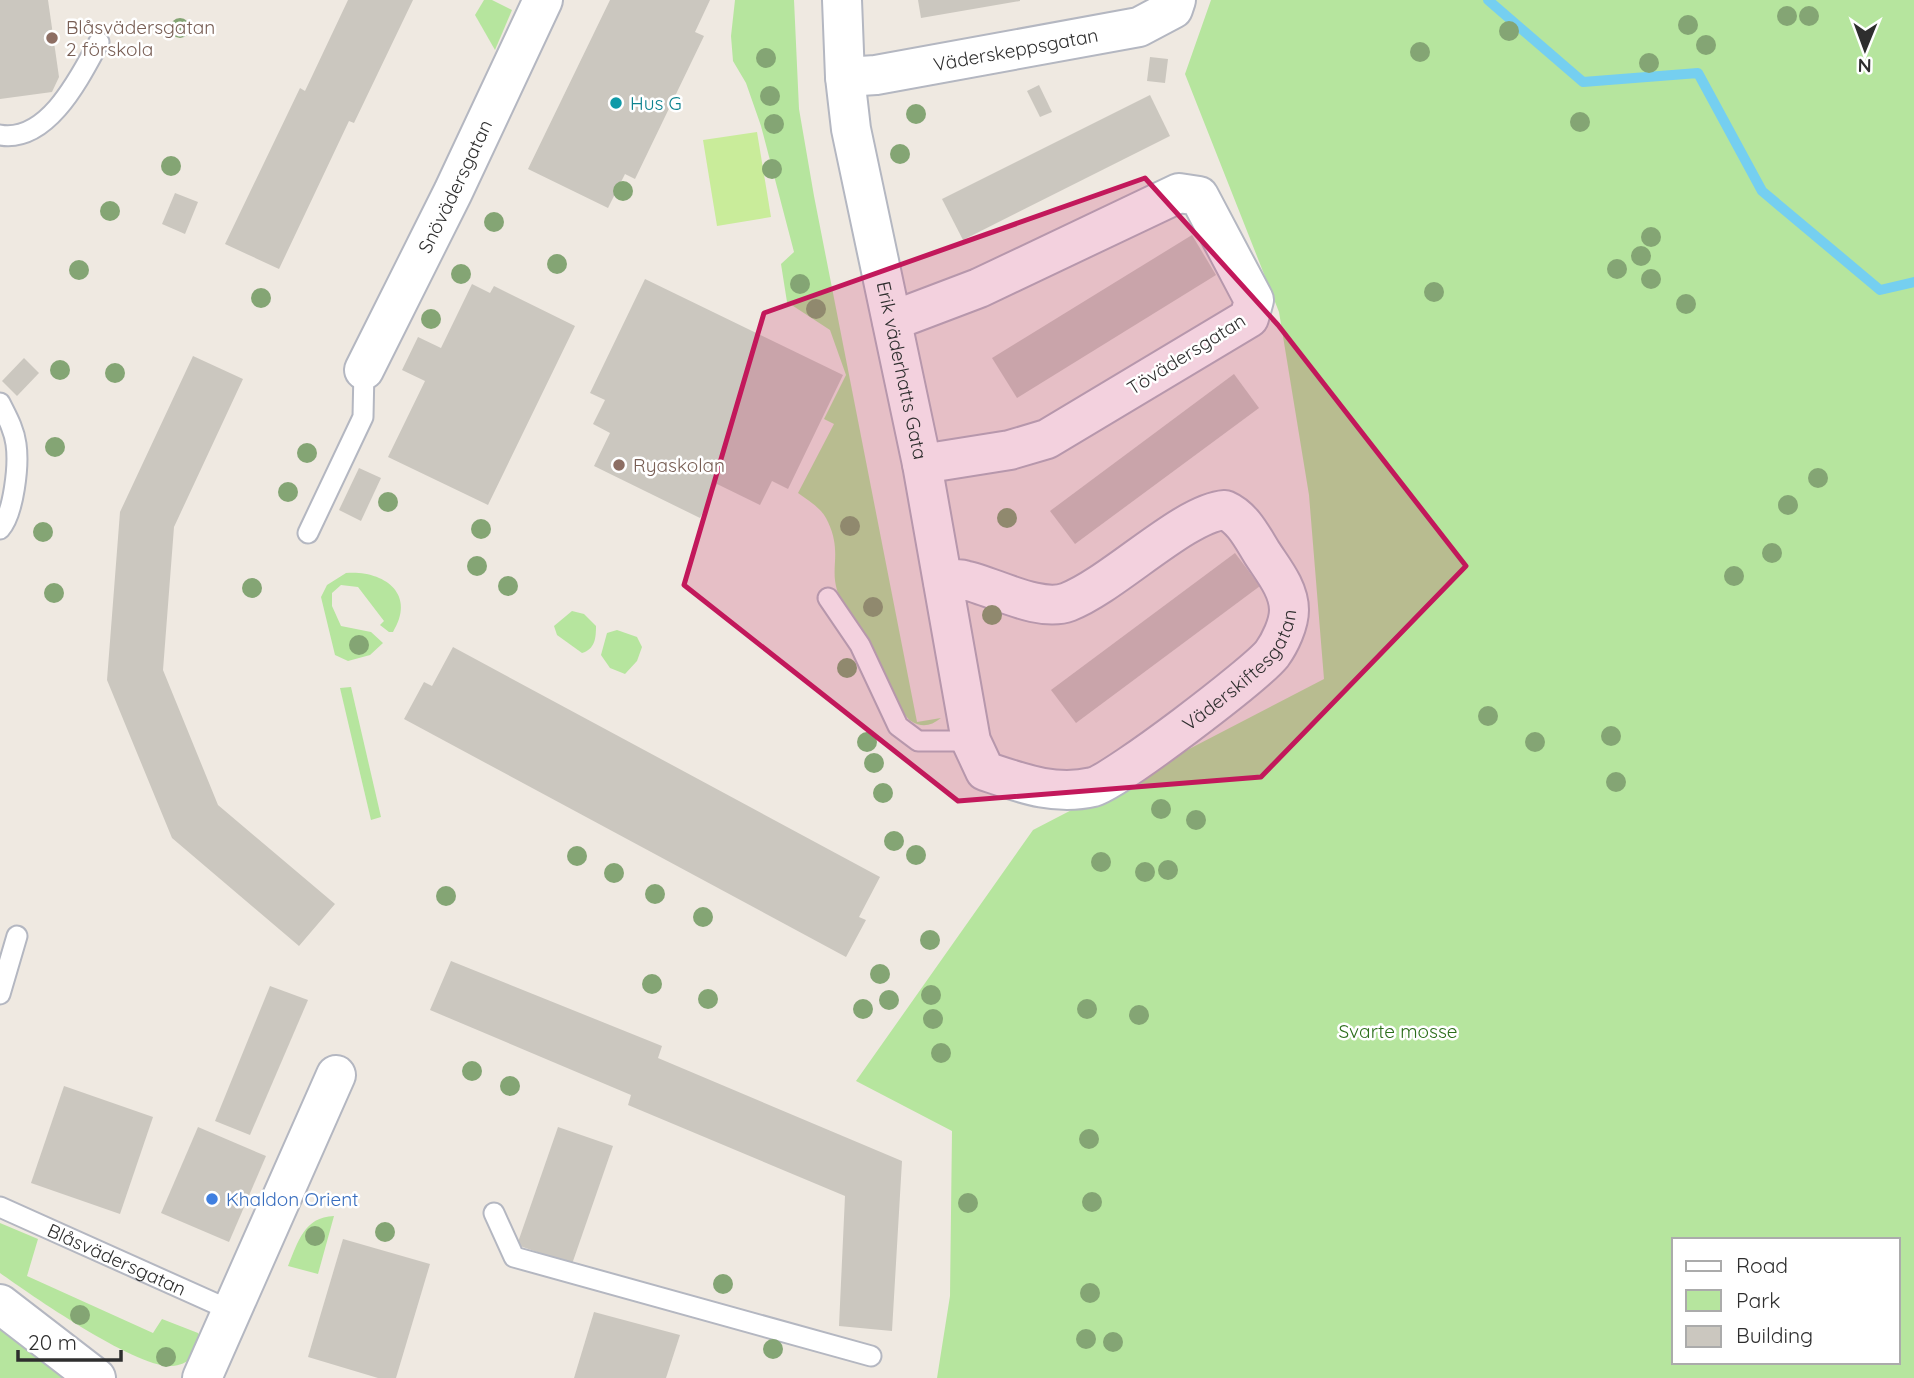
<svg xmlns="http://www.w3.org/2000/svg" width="1914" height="1378" font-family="Quicksand,sans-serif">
<rect width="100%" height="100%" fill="#efe9e1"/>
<g fill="#b6e59e" fill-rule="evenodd">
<path d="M484,0H492L512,10L495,50L475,15Z"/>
<path d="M735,0H794L799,109L814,196L917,722L941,718C931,726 922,728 911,721C898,712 842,609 837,590C830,567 842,552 828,522C822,508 809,501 798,493L834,424L824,419L846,375L830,330L787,302L781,264L794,252L761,126L746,83L733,61L731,36Z"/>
<path d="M1211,0H1914V1378H937L950,1296L952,1131L856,1081L1033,830L1324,679L1309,495L1279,312L1185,74ZM1674,1240H1898V1362H1674Z"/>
<path d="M346,573C383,570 417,593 393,632H389L380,625L384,621L358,587L341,585L332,593V606L341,626L371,632L383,643L370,655L348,661L335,655L321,597L327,585Z"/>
<path d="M572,611L584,614L596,626C596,638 595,649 582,653L557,635L554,626Z"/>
<path d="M617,630L637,637L642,647L637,661L625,674L610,668L601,655L607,633Z"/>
<path d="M351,687L381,817L371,820L340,688Z"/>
<path d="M334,1216L318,1274L288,1266C298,1242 304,1217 334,1216Z"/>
<path d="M0,1223L38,1239L27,1276L153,1333L162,1319L198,1333L201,1338L192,1359C186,1362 179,1366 172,1366C137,1369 31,1295 0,1273Z"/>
<path d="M0,1324L64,1378H0Z"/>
</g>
<path fill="#c9ec9a" d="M757,132L771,217L717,226L703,140Z"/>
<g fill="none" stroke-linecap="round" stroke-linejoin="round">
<path stroke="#75cff0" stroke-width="10" d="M1488,0L1583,82L1698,73L1762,191L1880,290L1914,282"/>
</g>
<g fill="#cbc7bf">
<path d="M0,0H48L59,77L52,92L0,99Z"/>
<path d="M348,0H413L354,123L349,121L279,269L225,244L300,88L305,91Z"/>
<path d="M610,0H710L695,32L704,36L635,179L625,174L608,208L528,169Z"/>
<path d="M918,0H1020V1L921,18Z"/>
<path d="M1150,57L1168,59L1165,83L1147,81Z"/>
<path d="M1039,85L1052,112L1040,117L1027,91Z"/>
<path d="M1150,95L1170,136L963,240L942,199Z"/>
<path d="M175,193L198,202L185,234L162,224Z"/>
<path d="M1192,235L1216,275L1017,398L992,358Z"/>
<path d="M645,279L843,375L788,489L772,481L760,505L717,484L700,518L594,466L610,433L593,424L605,400L590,393Z"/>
<path d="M472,284L490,293L494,286L575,326L488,505L388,457L425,381L402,370L418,337L441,348Z"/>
<path d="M193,356L243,379L174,527L163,670L218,805L335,904L299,946L172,838L107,680L120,512Z"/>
<path d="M24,358L39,373L17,396L2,381Z"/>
<path d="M1234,374L1259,408L1075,544L1050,511Z"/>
<path d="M359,468L381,478L361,521L339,510Z"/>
<path d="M1235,553L1260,586L1076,723L1051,690Z"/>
<path d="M453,647L880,877L859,917L866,920L846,957L404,719L424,682L432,686Z"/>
<path d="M451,961L662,1046L658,1058L902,1161L892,1331L839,1326L845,1196L628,1105L631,1095L430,1010Z"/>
<path d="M270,986L308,1000L250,1135L215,1121Z"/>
<path d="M64,1086L153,1117L120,1214L31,1183Z"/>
<path d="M198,1127L266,1156L229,1242L161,1213Z"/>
<path d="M558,1127L613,1146L572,1264L517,1245Z"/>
<path d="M343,1239L430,1264L396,1378H378L308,1357Z"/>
<path d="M594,1312L680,1335L666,1378H574Z"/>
</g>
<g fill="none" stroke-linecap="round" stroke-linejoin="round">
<g stroke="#b4b7c1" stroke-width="23">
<g id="lane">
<path d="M0,135C48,143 80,77 99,42"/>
<path d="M0,403C7,417 14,429 16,444C19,465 14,513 0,529"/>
<path d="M308,533L363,417L364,370"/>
<path d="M828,598L860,645L898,726L918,741H971"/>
<path d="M0,994L17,936"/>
<path id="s1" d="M0,1207L232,1311"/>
<path d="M494,1213L514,1257L871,1356"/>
</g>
</g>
<g stroke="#b4b7c1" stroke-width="42">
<g id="street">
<path id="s2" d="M842,0L845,77L851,129L922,464L971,741L985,771C1021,783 1055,796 1093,787C1116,781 1255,675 1272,654C1280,643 1289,624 1289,610C1289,589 1273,570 1262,553C1252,537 1243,518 1225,510C1184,513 1114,584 1068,602C1039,613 993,586 964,580C958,578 950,581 943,583"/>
<path id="s3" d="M845,77L876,75L1139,27L1173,9L1176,0"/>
<path d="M892,321L979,288L1179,193L1199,196L1254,300L1249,318L1047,439L1010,450L922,464"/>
<path id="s4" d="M364,370L453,192L543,0"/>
<path d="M0,1304L96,1378"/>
<path d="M202,1378L336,1075"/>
</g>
</g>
<use href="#lane" stroke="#fff" stroke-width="19"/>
<use href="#street" stroke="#fff" stroke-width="38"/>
</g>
<g fill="#84a574">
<circle cx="1787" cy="16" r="10"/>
<circle cx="1809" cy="16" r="10"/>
<circle cx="1688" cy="25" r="10"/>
<circle cx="180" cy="28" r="10"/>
<circle cx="1509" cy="31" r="10"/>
<circle cx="1706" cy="45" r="10"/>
<circle cx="1420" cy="52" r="10"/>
<circle cx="766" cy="58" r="10"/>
<circle cx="1649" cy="63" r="10"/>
<circle cx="770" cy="96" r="10"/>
<circle cx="916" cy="114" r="10"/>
<circle cx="1580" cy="122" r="10"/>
<circle cx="774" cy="124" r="10"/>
<circle cx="900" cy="154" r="10"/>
<circle cx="171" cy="166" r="10"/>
<circle cx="772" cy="169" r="10"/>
<circle cx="623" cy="191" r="10"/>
<circle cx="110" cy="211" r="10"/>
<circle cx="494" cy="222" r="10"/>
<circle cx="1651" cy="237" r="10"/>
<circle cx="1641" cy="256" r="10"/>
<circle cx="557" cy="264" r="10"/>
<circle cx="1617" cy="269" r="10"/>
<circle cx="79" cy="270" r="10"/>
<circle cx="461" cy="274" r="10"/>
<circle cx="1651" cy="279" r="10"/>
<circle cx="800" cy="284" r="10"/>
<circle cx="1434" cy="292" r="10"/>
<circle cx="261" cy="298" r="10"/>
<circle cx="1686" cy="304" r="10"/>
<circle cx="816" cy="309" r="10"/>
<circle cx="431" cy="319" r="10"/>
<circle cx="60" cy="370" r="10"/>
<circle cx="115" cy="373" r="10"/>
<circle cx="55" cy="447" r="10"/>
<circle cx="307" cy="453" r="10"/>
<circle cx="1818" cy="478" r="10"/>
<circle cx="288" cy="492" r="10"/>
<circle cx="388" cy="502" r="10"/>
<circle cx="1788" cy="505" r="10"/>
<circle cx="1007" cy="518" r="10"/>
<circle cx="850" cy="526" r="10"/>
<circle cx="481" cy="529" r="10"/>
<circle cx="43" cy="532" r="10"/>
<circle cx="1772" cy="553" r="10"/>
<circle cx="477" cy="566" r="10"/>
<circle cx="1734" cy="576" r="10"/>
<circle cx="508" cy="586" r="10"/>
<circle cx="252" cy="588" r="10"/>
<circle cx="54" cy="593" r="10"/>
<circle cx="873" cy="607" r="10"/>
<circle cx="992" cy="615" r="10"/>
<circle cx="359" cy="645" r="10"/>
<circle cx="847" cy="668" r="10"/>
<circle cx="1488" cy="716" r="10"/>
<circle cx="1611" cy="736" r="10"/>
<circle cx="867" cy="742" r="10"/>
<circle cx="1535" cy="742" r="10"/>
<circle cx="874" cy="763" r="10"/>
<circle cx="1616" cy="782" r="10"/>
<circle cx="883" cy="793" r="10"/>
<circle cx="1161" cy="809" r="10"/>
<circle cx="1196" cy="820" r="10"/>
<circle cx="894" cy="841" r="10"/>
<circle cx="916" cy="855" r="10"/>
<circle cx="577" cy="856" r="10"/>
<circle cx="1101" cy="862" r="10"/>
<circle cx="1168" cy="870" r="10"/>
<circle cx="1145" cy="872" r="10"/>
<circle cx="614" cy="873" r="10"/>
<circle cx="655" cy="894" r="10"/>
<circle cx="446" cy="896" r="10"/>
<circle cx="703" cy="917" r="10"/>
<circle cx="930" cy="940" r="10"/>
<circle cx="880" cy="974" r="10"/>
<circle cx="652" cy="984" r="10"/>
<circle cx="931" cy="995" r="10"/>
<circle cx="708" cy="999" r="10"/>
<circle cx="889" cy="1000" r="10"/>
<circle cx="863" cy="1009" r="10"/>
<circle cx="1087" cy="1009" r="10"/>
<circle cx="1139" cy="1015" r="10"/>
<circle cx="933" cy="1019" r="10"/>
<circle cx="941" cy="1053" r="10"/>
<circle cx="472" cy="1071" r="10"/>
<circle cx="510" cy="1086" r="10"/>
<circle cx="1089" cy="1139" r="10"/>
<circle cx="1092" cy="1202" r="10"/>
<circle cx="968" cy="1203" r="10"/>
<circle cx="385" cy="1232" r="10"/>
<circle cx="315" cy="1236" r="10"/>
<circle cx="723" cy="1284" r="10"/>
<circle cx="1090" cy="1293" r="10"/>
<circle cx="80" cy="1315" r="10"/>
<circle cx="1086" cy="1339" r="10"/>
<circle cx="1113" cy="1342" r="10"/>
<circle cx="773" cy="1349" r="10"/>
<circle cx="166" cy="1357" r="10"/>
</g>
<path fill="#c2185b" fill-opacity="0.2" stroke="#c2185b" stroke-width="5" stroke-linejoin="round" d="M1145,178L1278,325L1466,566L1261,777L958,801L684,585L764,313Z"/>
<g fill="#8d6e63" stroke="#fff" stroke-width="2.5">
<circle cx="52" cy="38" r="7"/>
<circle cx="619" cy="465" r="7"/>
</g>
<circle fill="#0f9aa8" stroke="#fff" stroke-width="2.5" cx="616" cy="103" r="7"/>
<circle fill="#3f7fe0" stroke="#fff" stroke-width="2.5" cx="212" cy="1199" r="7"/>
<g text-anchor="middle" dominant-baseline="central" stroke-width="5" stroke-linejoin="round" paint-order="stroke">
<g font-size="19" fill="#785e54" stroke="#fff" text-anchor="start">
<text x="66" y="27">Blåsvädersgatan<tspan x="66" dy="22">2 förskola</tspan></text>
<text x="633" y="465">Ryaskolan</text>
</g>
<g font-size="19" fill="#2e2e2e" stroke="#fff">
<text stroke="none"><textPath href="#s3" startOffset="173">Väderskeppsgatan</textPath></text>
<text stroke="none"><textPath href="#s4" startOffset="205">Snövädersgatan</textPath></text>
<text transform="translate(1186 354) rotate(-32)">Tövädersgatan</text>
<text stroke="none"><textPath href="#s2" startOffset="376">Erik väderhatts Gata</textPath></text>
<text stroke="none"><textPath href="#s2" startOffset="1088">Väderskiftesgatan</textPath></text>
<text stroke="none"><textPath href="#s1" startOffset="128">Blåsvädersgatan</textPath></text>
</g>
<g font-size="19" fill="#0d838f" stroke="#fff" text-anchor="start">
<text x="630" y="103">Hus G</text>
</g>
<g font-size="19" fill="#2c6e1b" stroke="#fff">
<text x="1398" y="1031">Svarte mosse</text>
</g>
<g font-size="19" fill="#366cbe" stroke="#fff" text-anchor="start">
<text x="226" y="1199">Khaldon Orient</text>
</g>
</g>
<rect x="1672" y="1238" width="228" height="126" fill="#ffffff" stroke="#ababab" stroke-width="2"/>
<rect x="1686" y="1261" width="35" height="10" fill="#ffffff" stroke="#ababab" stroke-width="2"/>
<text x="1736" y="1273" font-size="21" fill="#2e2e2e">Road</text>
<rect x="1686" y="1290" width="35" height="21" fill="#b6e59e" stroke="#ababab" stroke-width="2"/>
<text x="1736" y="1308" font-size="21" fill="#2e2e2e">Park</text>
<rect x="1686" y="1326" width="35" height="21" fill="#cbc7bf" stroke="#ababab" stroke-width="2"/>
<text x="1736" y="1343" font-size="21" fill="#2e2e2e">Building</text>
<g transform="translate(1865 49) rotate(181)" stroke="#ffffff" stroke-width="5" paint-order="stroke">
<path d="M0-5L12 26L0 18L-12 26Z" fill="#2e2e2e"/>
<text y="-10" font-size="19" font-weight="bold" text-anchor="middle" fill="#2e2e2e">N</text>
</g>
<path d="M18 1350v10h103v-10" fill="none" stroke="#2e2e2e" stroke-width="3.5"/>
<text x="28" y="1350" font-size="21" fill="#2e2e2e" stroke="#ffffff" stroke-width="5" paint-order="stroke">20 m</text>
</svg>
